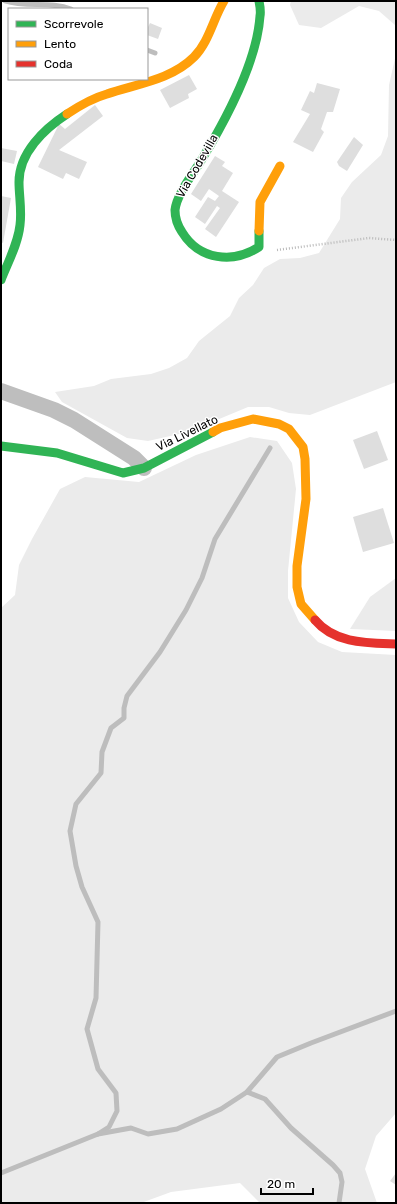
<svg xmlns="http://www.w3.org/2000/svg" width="397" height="1204" font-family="Rubik,sans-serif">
<rect width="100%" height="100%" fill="#fff"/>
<g fill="#ebebeb">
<path d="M291,1H396V31L395,25L379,11L359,6L321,28L299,25L290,5Z"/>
<path d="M396,54V382L310,415L289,413L269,407H248L188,432L148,441L127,438L62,402L55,392L94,386L111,379L151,374L169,368L187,358L199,341L230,316L239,298L253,285L264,268L280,259L300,258L319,253L340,219L341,198L352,182L381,155L388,136L389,85Z"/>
<path d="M250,437L277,441L292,463L296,489L288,571V598L299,622L318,642L342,652L396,655V1113L376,1136L365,1169L377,1203H260L240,1183L171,1192L141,1203H1V608L15,595L19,565L32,539L60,489L85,477L139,482L196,455Z"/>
<path d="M396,578V631L350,629L370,597Z"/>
</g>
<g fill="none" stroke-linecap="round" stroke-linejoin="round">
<g stroke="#bdbdbd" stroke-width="5">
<path d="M5,1C26,8 51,1 71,9"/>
<path d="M147,50L155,53"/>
<path d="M247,1092L265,1099L291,1128L333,1165L340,1173L342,1182L339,1203"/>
<path d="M98,1134L109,1127L117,1111L116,1093L98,1069L87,1029L96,998L98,922L82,887L76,866L70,831L76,804L101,773L102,752L111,728L124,718V708L127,696L160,652L186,610L202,578L215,539L270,448"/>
<path d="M1,1173L98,1134L131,1128L148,1134L177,1129L221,1109L247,1092L277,1057L311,1043L396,1011"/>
</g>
</g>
<g fill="#dedede">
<path d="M150,23L162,28L158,39L147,35V29Z"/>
<path d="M189,75L197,89L188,94L189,98L170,108L160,90Z"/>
<path d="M317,83L340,89L333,112H327L321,129L324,132L313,152L293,142L310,114L301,110L310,91L314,93Z"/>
<path d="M95,105L103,116L59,150L87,162L79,179L66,173L63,179L38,167L59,124L65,129Z"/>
<path d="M354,137L363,145L347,171L339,166L337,162Z"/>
<path d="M1,148L17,151L14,164L1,161Z"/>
<path d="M215,156L225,162L222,166L233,173L222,191L239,202L216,237L205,229L220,208L217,206L205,224L195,217L208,197L215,201L219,196L209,189L201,201L191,194Z"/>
<path d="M1,196L11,198L3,243L1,242Z"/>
<path d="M377,431L388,460L364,469L353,440Z"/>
<path d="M383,508L394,543L363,552L353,517Z"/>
<path d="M396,1173V1185L390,1181Z"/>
</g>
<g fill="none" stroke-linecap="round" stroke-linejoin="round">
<path stroke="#b9b9b9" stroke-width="2.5" stroke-dasharray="1 2" stroke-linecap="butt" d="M277,250L369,238L396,240"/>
<path stroke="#bebebe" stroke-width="16" d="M1,391L54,410L74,420L134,458L144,468"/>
<g stroke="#30b455" stroke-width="9">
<path d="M259,1C260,6 261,11 260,16C257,61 225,121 202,159C194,173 177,193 175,210C175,218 178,226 182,232C199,260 233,264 259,247V231"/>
<path d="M1,280C8,262 18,244 20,225C22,210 19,196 19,182C19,153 44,129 67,114"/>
<path d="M1,446L57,453L123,473L144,468L213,432"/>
</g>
<g stroke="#ff9f0a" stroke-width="9">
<path d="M67,114C79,106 93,98 107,94C136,84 171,80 194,57C209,42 213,19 224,1"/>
<path d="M259,231L260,202L280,166"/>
<path d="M213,432L220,428L253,419L279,424L289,429L303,447L305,459L306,499L297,566V587L301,604L315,620"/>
</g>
<path stroke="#e5322d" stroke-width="9" d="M315,620C335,644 368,643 396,644"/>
</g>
<g text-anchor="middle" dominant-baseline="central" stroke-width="3" stroke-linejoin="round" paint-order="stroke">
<g font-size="12" fill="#000" stroke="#fff">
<text transform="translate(197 166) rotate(-60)">Via Codevilla</text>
<text transform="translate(187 433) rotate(-26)">Via Livellato</text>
</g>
</g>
<rect width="397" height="1204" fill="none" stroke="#000000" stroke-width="4"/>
<rect x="8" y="8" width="140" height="72" fill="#ffffff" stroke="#999999"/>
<rect x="16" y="21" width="20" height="6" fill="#30b455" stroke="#999999"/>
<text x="44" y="28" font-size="12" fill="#000000">Scorrevole</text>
<rect x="16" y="41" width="20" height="6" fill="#ff9f0a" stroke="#999999"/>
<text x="44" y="48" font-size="12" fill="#000000">Lento</text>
<rect x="16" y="61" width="20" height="6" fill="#e5322d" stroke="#999999"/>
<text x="44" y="68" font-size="12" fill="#000000">Coda</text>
<path d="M261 1188v6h52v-6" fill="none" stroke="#000000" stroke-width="2"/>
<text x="267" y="1188" font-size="12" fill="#000000" stroke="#ffffff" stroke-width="3" paint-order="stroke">20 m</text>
</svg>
